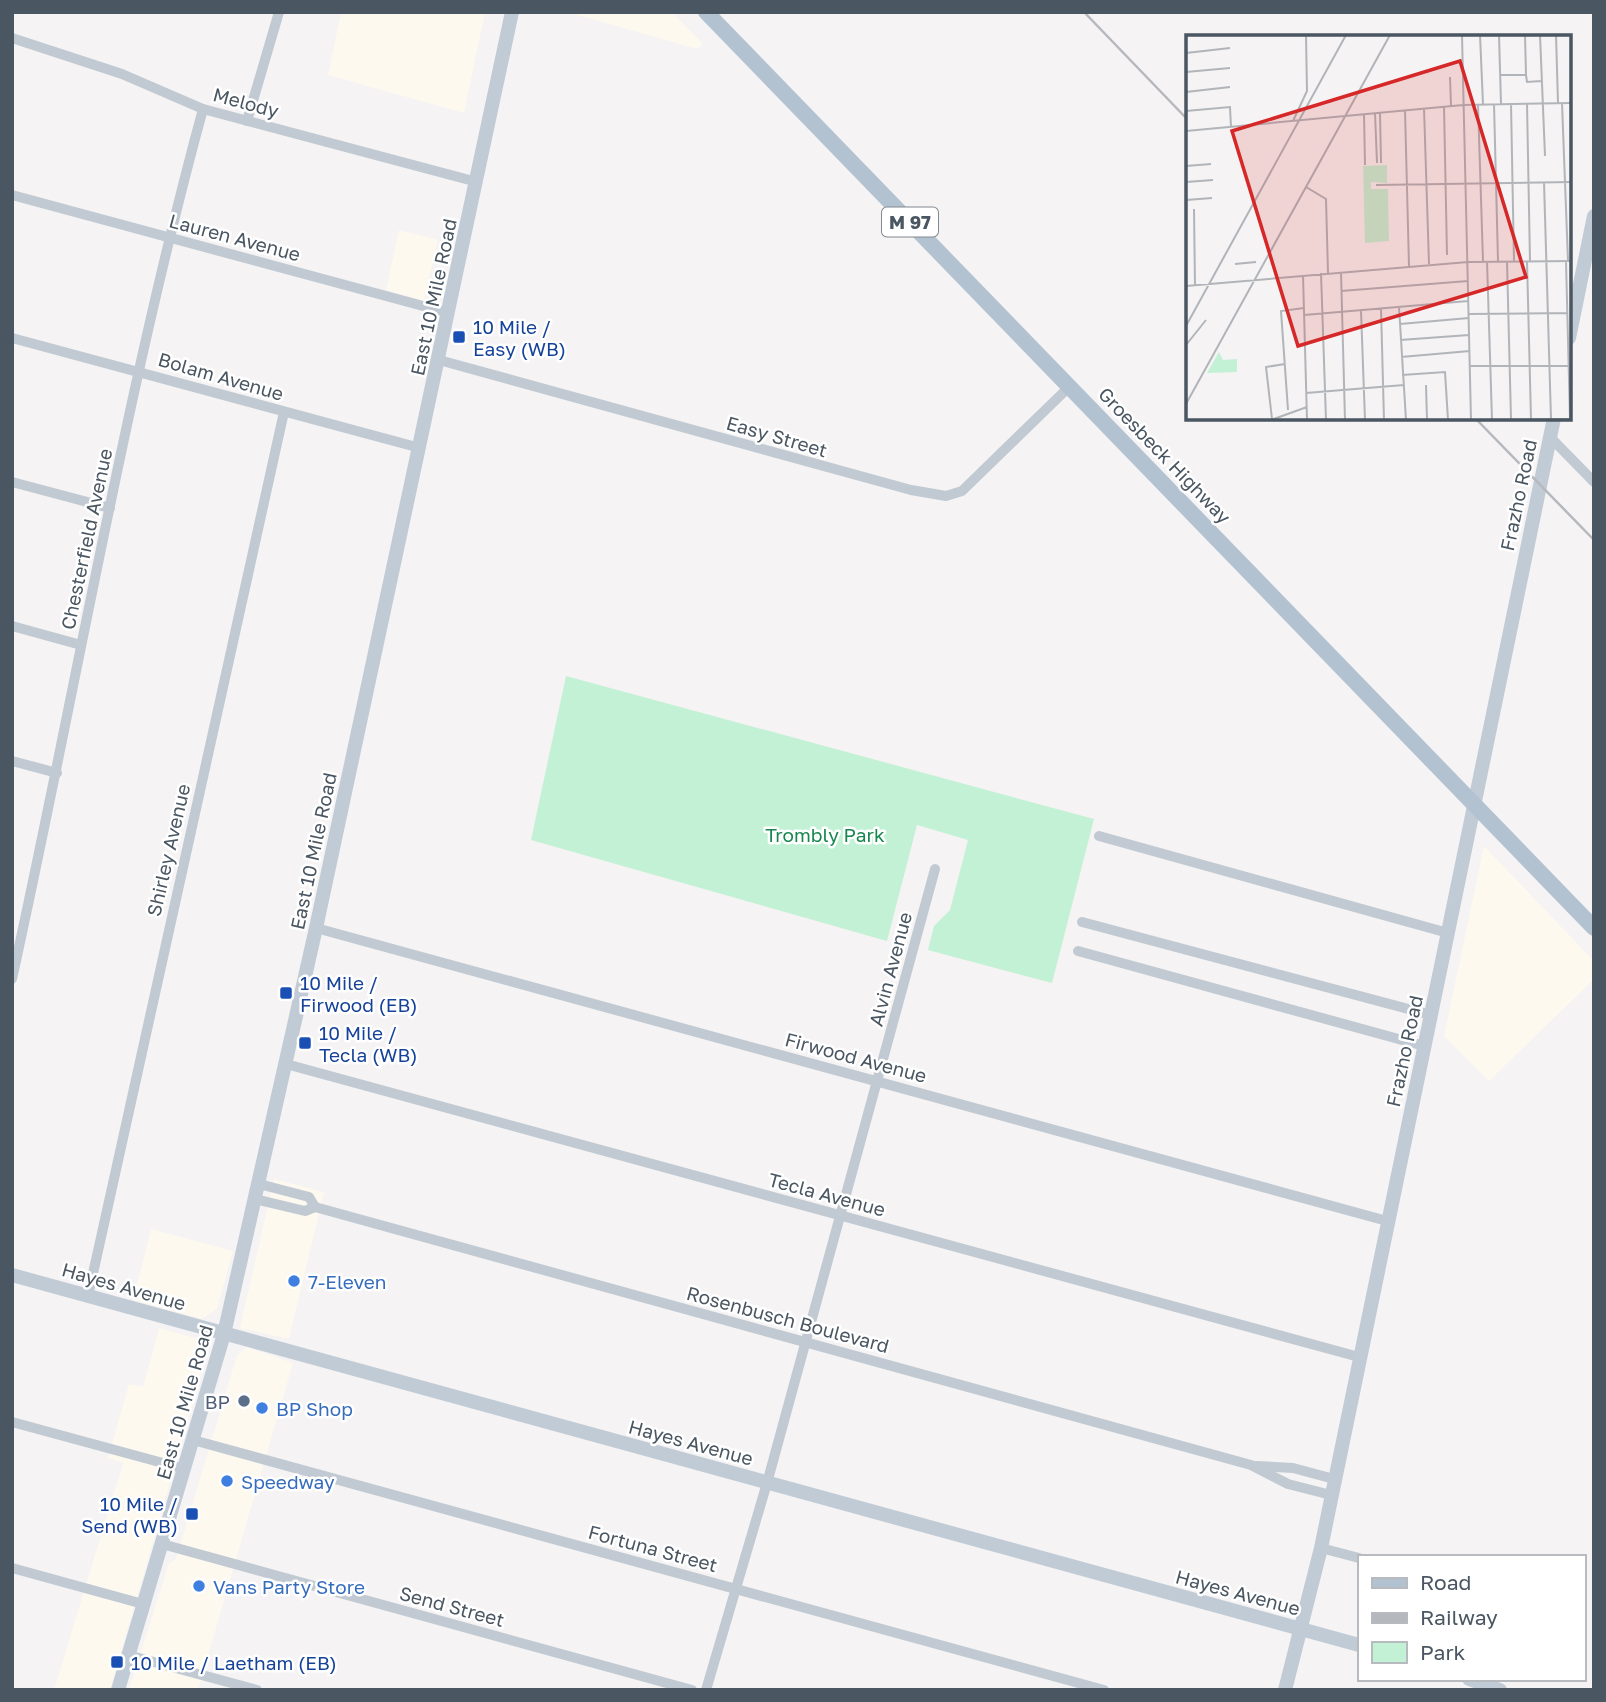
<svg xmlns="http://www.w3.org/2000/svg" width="1606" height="1702" font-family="'Golos Text',sans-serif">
<rect width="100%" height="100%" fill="#f5f3f3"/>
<g fill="#fdf9ef">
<path d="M341,12H485L464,113L328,75Z"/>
<path d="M567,12H672L703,44L697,49Z"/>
<path d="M399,230L438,240L424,301L386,290Z"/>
<path d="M1484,846L1594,961V979L1489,1081L1444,1036Z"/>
<path d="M274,1179L324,1192L289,1339L240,1328Z"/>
<path d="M151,1229L233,1251L217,1309L202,1319L133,1300Z"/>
<path d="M159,1328L202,1340L209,1349L110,1690H54L123,1463L108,1458L129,1384L143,1387Z"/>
<path d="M247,1347L293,1363L198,1690H129L169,1563L176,1559L237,1355Z"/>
</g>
<path fill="#c3f1d5" d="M566,676L1094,819L1052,983L928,950L934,926L950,910L968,840L917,825L887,941L531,840Z"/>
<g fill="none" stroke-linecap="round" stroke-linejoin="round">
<g stroke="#c1cad2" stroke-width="10">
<path d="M12,38L122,74L203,109L477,182"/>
<path d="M247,121L279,12"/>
<path d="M12,195L449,313"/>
<path d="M12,338L420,448"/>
<path d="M439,360L911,490L946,496L962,491L1069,387"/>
<path d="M1550,437L1594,482"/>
<path d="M12,482L110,508"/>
<path d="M12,626L81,645"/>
<path d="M12,761L57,773"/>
<path d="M1099,836L1448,933"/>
<path d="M1082,922L1431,1015"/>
<path d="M316,928L1387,1221"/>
<path d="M1078,951L1424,1046"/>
<path d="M12,979C76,689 125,395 203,109"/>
<path d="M286,1064L1359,1357"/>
<path d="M255,1199L305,1211L315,1207L309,1197L259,1184"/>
<path d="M315,1207L1251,1465L1288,1484L1331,1495"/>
<path d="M88,1296L284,412"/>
<path d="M12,1422L185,1469"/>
<path d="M193,1440L1104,1690"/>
<path d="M1257,1466L1293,1468L1334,1479"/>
<path d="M162,1544L692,1690"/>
<path d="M1321,1548L1359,1558"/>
<path d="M12,1568L143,1604"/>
<path d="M128,1655L257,1690"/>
<path d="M706,1690L767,1483L935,869"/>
</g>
<g stroke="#c1cbd6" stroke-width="14">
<path d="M1569,338L1594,216"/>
<path d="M12,1275L1359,1645"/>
<path d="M1469,1679L1500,1690"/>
<path d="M118,1690L224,1334L316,928L512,12"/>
<path d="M1285,1690L1321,1548L1554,418"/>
</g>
<path stroke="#b3c2d1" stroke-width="16" d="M706,12L1594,928"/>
<g stroke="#b5b8bd" stroke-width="2.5">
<path d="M1084,12L1188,120"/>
<path d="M1475,418L1594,540"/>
</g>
</g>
<g fill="#1a4fb4" stroke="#fff" stroke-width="2.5">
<rect x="452" y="330" width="14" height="14" rx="3.5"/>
<rect x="279" y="986" width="14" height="14" rx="3.5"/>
<rect x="298" y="1036" width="14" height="14" rx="3.5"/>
<rect x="185" y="1507" width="14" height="14" rx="3.5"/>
<rect x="110" y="1655" width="14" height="14" rx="3.5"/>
</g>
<g fill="#3f7fe0" stroke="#fff" stroke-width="2.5">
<circle cx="294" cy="1281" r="7"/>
<circle cx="262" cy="1408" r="7"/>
<circle cx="227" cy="1481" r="7"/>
<circle cx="199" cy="1586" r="7"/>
</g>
<circle fill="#5c6f8a" stroke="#fff" stroke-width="2.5" cx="244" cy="1401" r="7"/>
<g text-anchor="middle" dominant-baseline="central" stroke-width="5" stroke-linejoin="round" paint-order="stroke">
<rect fill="#fff" stroke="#808990" stroke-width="2" x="882" y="207.5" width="56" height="29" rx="5"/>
<g font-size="18" font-weight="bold" fill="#4a5661">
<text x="910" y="222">M 97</text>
</g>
<g font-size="19" fill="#4a5661" stroke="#fff">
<text transform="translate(246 102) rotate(15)">Melody</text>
<text transform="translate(235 237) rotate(15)">Lauren Avenue</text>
<text transform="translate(433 297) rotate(-78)">East 10 Mile Road</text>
<text transform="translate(221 376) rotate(16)">Bolam Avenue</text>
<text transform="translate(777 436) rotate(16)">Easy Street</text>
<text transform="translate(1165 455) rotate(46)">Groesbeck Highway</text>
<text transform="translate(1518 495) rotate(-78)">Frazho Road</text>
<text transform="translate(86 539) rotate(-78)">Chesterfield Avenue</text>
<text transform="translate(168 850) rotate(-77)">Shirley Avenue</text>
<text transform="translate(313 851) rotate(-78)">East 10 Mile Road</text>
<text transform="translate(890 969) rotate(-75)">Alvin Avenue</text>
<text transform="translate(1404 1051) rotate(-78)">Frazho Road</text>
<text transform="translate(856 1057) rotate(15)">Firwood Avenue</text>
<text transform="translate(827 1194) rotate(15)">Tecla Avenue</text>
<text transform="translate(124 1286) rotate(16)">Hayes Avenue</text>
<text transform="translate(788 1319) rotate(15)">Rosenbusch Boulevard</text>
<text transform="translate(184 1402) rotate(-74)">East 10 Mile Road</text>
<text transform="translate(691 1442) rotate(15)">Hayes Avenue</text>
<text transform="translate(653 1548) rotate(15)">Fortuna Street</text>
<text transform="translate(1238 1592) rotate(15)">Hayes Avenue</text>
<text transform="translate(452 1606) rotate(15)">Send Street</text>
</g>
<g font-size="19" fill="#164399" stroke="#fff" text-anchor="start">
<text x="473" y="326">10 Mile /<tspan x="473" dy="22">Easy (WB)</tspan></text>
<text x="300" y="982">10 Mile /<tspan x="300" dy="22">Firwood (EB)</tspan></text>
<text x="319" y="1032">10 Mile /<tspan x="319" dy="22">Tecla (WB)</tspan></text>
<text x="178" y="1503" text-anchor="end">10 Mile /<tspan x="178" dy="22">Send (WB)</tspan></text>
<text x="131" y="1662">10 Mile / Laetham (EB)</text>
</g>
<g font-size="19" fill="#17864f" stroke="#fff">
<text x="825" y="834">Trombly Park</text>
</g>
<g font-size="19" fill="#366cbe" stroke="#fff" text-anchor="start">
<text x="308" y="1281">7-Eleven</text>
<text x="276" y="1408">BP Shop</text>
<text x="241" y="1481">Speedway</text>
<text x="213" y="1586">Vans Party Store</text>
</g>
<g font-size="19" fill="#4e5e75" stroke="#fff" text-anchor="end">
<text x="230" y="1401">BP</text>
</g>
</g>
<g transform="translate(1186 35)">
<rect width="385" height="385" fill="#f5f3f3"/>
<path d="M201,130V148L185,147V154H202L203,206L179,208L177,131ZM33,317L37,325L51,324V337L21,338Z" fill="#c3f1d5"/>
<path fill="none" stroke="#b1b4b9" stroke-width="2" d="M276,0L285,385M294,0L297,69M313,0L315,69M339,0L340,40M354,0L359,121M370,0L372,68M0,18L44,13M0,37L44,33M314,40H340M340,40L341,47L355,46M264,42L265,71M0,57L44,52M376,68L382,226M308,69L312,226M325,69L328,226M341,69L344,226M292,70L297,226M258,71L261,220M238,73L243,229M219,75L223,231M0,76L44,72L45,92M194,77L195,128M189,78L191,128M178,79L179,130M107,86L121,56L120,0M0,96L277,70L385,68M0,131L25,129M0,147L27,145M358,147L365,384M190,150L385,147M120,152L140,164L142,238M0,165L26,163M8,174L9,250M301,226L306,385M321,226L325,384M341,226L345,384M380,226L384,384M49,229L70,227M155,237L159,385M135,238L140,385M117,240L121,385M0,251L282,227L385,226M155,256L282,246M213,272L220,385M195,274L198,385M175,276L179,385M283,279L382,278M118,280L282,266M214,289L283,283M0,291L160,0M214,305L283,300M0,310L20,285M215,322L284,316M284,331H385M216,340L259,337L262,385M240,350L241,385M120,358L218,350M0,369L204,0M102,375L95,276L118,273M86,384L80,332L99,329M85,385L121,372M309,385L385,384"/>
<path fill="#d62828" fill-opacity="0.15" stroke="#d62828" stroke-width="3.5" d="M274,26L340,242L112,311L46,96Z"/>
<rect width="385" height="385" fill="none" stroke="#4a5661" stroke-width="3.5"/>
</g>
<rect width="1606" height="1702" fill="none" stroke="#4a5661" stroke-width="28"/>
<rect x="1358" y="1555" width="228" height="126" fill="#ffffff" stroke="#b7bbc0" stroke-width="2"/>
<rect x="1372" y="1578" width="35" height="10" fill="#b3c2d1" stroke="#b7bbc0" stroke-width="2"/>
<text x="1420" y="1590" font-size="21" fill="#4a5661">Road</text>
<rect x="1372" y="1613" width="35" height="10" fill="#b5b8bd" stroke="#b7bbc0" stroke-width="2"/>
<text x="1420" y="1625" font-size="21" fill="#4a5661">Railway</text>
<rect x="1372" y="1642" width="35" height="21" fill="#c3f1d5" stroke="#b7bbc0" stroke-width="2"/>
<text x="1420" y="1660" font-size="21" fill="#4a5661">Park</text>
</svg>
